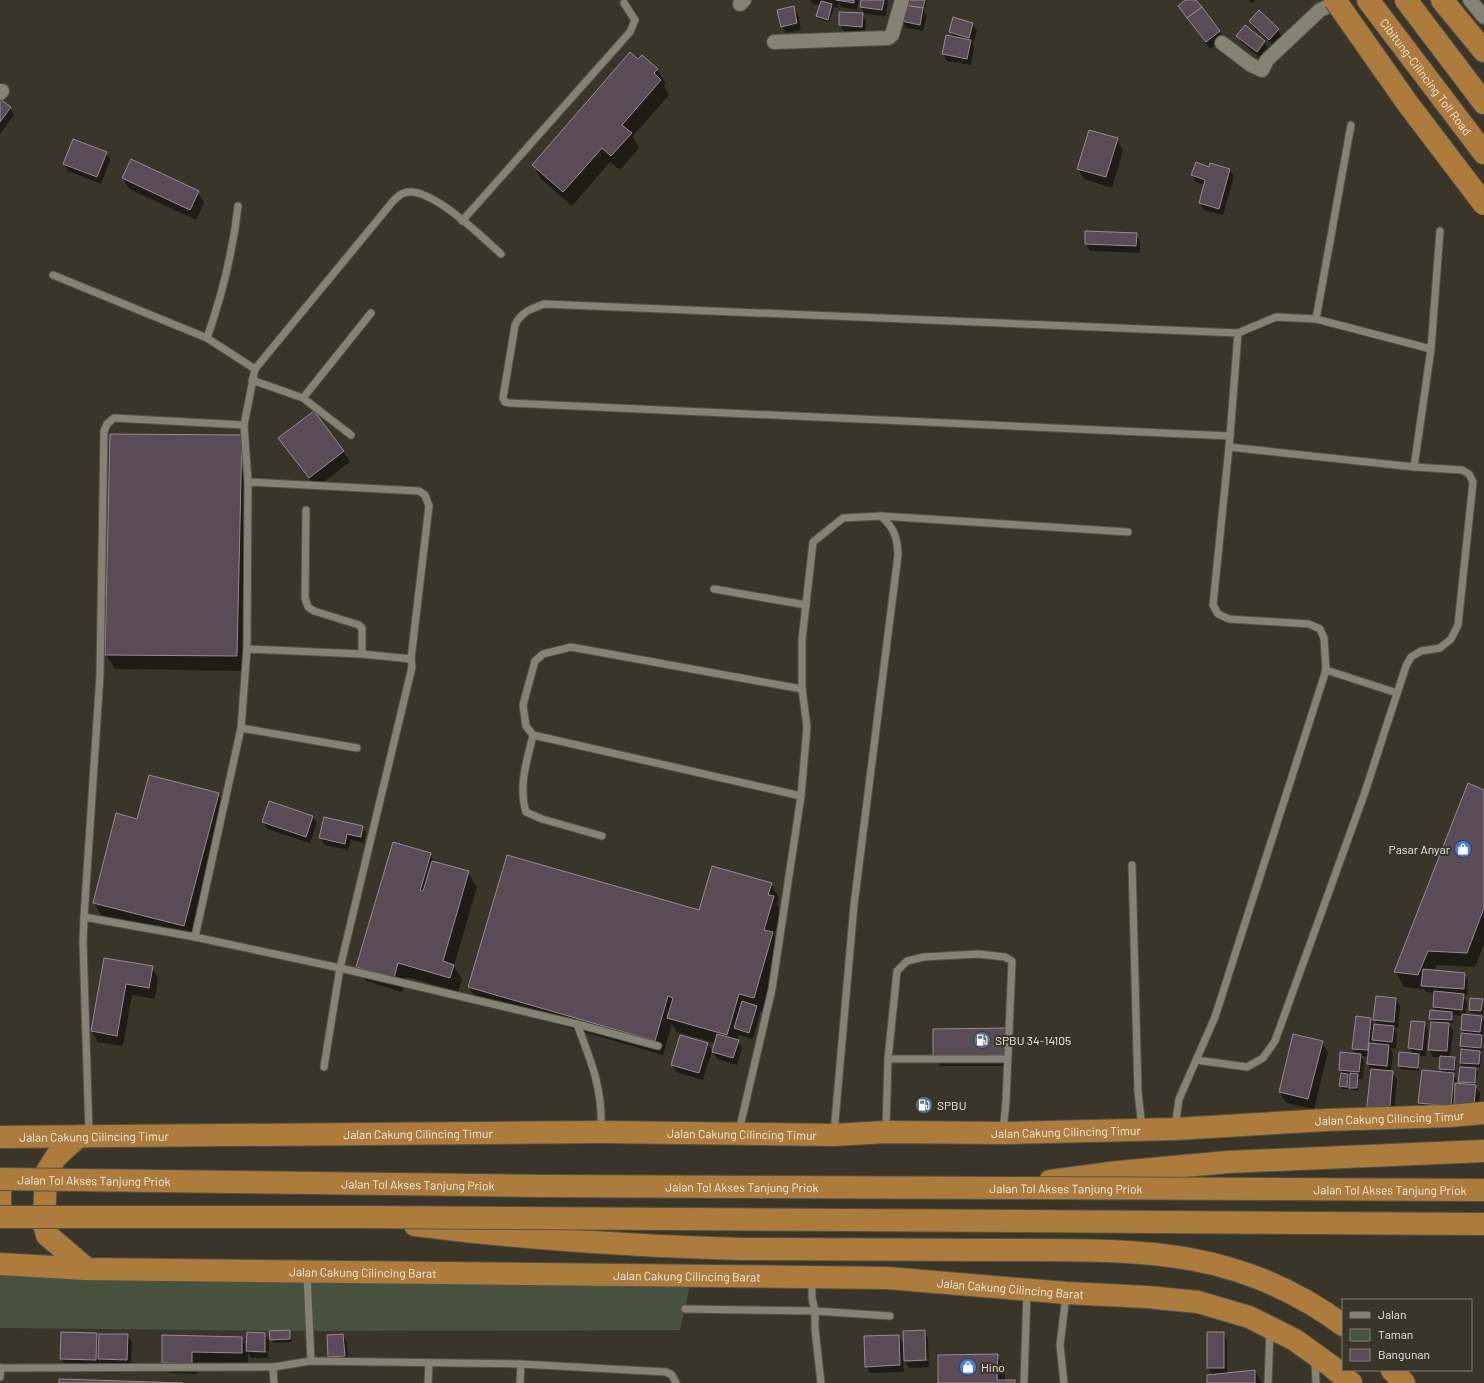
<svg xmlns="http://www.w3.org/2000/svg" width="1484" height="1383" font-family="Barlow,sans-serif">
<rect width="100%" height="100%" fill="#393629"/>
<path fill="#47523f" d="M0,1264L692,1276L680,1330L310,1331L0,1328Z"/>
<g fill="#0007" fill-rule="evenodd">
<path d="M810,0H859L857,10L841,7L839,2L838,8L834,7L829,22L819,19L817,16L821,5L813,4Z"/>
<path d="M862,0H888L886,16L865,14L861,7Z"/>
<path d="M906,0H927L924,12L927,16L923,31L906,28L902,21Z"/>
<path d="M1187,0H1195L1224,39L1210,49L1190,21Z"/>
<path d="M1249,0H1256L1251,3Z"/>
<path d="M794,7L798,14L801,30L786,33L782,26Z"/>
<path d="M1259,11L1278,30L1282,37L1274,46L1254,28L1250,21Z"/>
<path d="M840,13L862,14L866,21L865,33L844,32L840,25Z"/>
<path d="M973,24L977,31L973,44L974,48L971,65L947,61L943,54L953,37L950,31Z"/>
<path d="M1238,36L1264,41L1268,48L1261,58L1242,43Z"/>
<path d="M657,70L666,84L664,86L669,95L633,136L639,148L620,170L610,162L572,206L541,179L533,165Z"/>
<path d="M0,100L10,108L14,115L0,134Z"/>
<path d="M1117,139L1123,150L1112,188L1084,179L1078,169Z"/>
<path d="M106,153L110,160L101,184L68,171L64,164Z"/>
<path d="M1210,169L1230,170L1234,177L1223,215L1204,210L1200,203L1205,185L1196,182L1192,174Z"/>
<path d="M123,178L198,192L204,203L196,220L129,189Z"/>
<path d="M1136,234L1140,241V253L1090,251L1086,244Z"/>
<path d="M241,436L249,451L245,671L115,669L106,655Z"/>
<path d="M279,438L343,451L350,462L316,488Z"/>
<path d="M1469,785L1484,791V944L1475,967L1437,965L1434,971L1464,974L1468,981L1467,996H1463L1467,1002L1466,1016L1481,1017L1484,1022L1482,1051H1479L1481,1055L1480,1067L1462,1066L1461,1062L1463,1050L1461,1046L1465,1034L1462,1030L1463,1016L1453,1015V1023H1448L1453,1031L1450,1058H1455L1456,1061L1455,1073H1452L1457,1081V1085H1461L1459,1082L1476,1069L1478,1072L1475,1086L1480,1093L1478,1112L1459,1110L1455,1104L1454,1112L1424,1110L1419,1103L1423,1071L1443,1073L1440,1068L1441,1057H1433L1429,1050L1433,1023L1430,1018L1436,1011L1434,1007L1435,993L1426,992L1424,989L1404,987L1396,972Z"/>
<path d="M218,794L227,809L192,940L102,917L94,902L138,820Z"/>
<path d="M313,816L317,823L310,843L267,829L263,822Z"/>
<path d="M362,826L366,833L364,843L351,840L348,850L325,845L320,838Z"/>
<path d="M430,854L435,863L468,872L477,887L454,966L462,980L458,992L407,977L402,992L366,981L357,967Z"/>
<path d="M771,884L779,898L777,904L781,912L774,936L781,948L762,1012L759,1011L760,1013L753,1039L739,1035L737,1041L742,1048L737,1065L717,1059L713,1052L715,1043L677,1032L672,1024L663,1055L477,1001L469,987L700,911Z"/>
<path d="M105,959L152,967L158,978L155,999L132,995L123,1046L98,1042L92,1031Z"/>
<path d="M1396,999L1400,1006L1398,1028H1394L1397,1034L1396,1049L1390,1048L1393,1053L1391,1072L1397,1079L1393,1123L1368,1064L1369,1057L1361,1056L1364,1062L1363,1079L1359,1078L1358,1091L1352,1090L1350,1088L1352,1086L1348,1085H1341V1086L1342,1073L1340,1070L1357,1055L1353,1049L1370,1019L1374,1025L1378,1026L1375,1020ZM1373,1039L1376,1045H1372Z"/>
<path d="M1471,999L1482,1000L1484,1003L1483,1014L1471,1013L1470,1010Z"/>
<path d="M1424,1023L1428,1030L1426,1056H1419V1071L1401,1069L1399,1066L1413,1054L1409,1048Z"/>
<path d="M1012,1040V1066H940L934,1056Z"/>
<path d="M1322,1042L1328,1052L1314,1109L1286,1103L1280,1092Z"/>
<path d="M708,1044L712,1051L703,1080L676,1072L672,1065Z"/>
<path d="M1341,1087L1348,1088V1089H1342Z"/>
<path d="M289,1331L292,1342L273,1343L271,1340Z"/>
<path d="M924,1331L928,1338L929,1359L907,1360V1362L929,1361V1367L909,1368L903,1357L904,1372L870,1373L866,1366L899,1336L905,1347Z"/>
<path d="M1223,1333L1227,1340V1374L1255,1372L1262,1383H1208L1213,1375L1208,1368Z"/>
<path d="M96,1334L99,1339L128,1335L132,1342L131,1367L103,1366L99,1360V1366L65,1365L61,1358Z"/>
<path d="M265,1334L269,1341V1351L250,1350V1352L268,1353V1358H251L248,1352V1364L198,1362L197,1374L169,1373L163,1363V1336L242,1338L247,1348Z"/>
<path d="M343,1335L347,1342L348,1362L333,1363L329,1356Z"/>
<path d="M997,1355L1005,1370V1381H1015L1016,1383H939Z"/>
</g>
<g fill="#594c56" stroke="#988a94">
<path d="M836,0H854V3Z"/>
<path d="M861,0H884L882,10L860,7Z"/>
<path d="M905,0H925L923,8L904,5Z"/>
<path d="M1185,0H1196L1202,7L1187,18L1178,6Z"/>
<path d="M821,1L832,4L828,20L816,16Z"/>
<path d="M904,5L923,8L920,25L901,21Z"/>
<path d="M794,6L797,23L781,27L777,10Z"/>
<path d="M1202,7L1220,31L1206,42L1187,18Z"/>
<path d="M1259,10L1279,29L1269,40L1249,21Z"/>
<path d="M839,12L863,13L862,27L839,25Z"/>
<path d="M953,17L973,23L969,38L949,32Z"/>
<path d="M1245,25L1265,41L1257,52L1236,36Z"/>
<path d="M946,35L971,40L967,59L942,54Z"/>
<path d="M630,52L638,59L642,55L658,69L654,73L661,80L622,125L632,133L611,156L602,148L563,192L532,165Z"/>
<path d="M0,99L11,107L0,122Z"/>
<path d="M1089,130L1118,138L1106,177L1077,169Z"/>
<path d="M73,139L107,152L97,177L63,164Z"/>
<path d="M131,159L199,191L190,210L122,178Z"/>
<path d="M1196,162L1209,167L1210,163L1230,169L1219,209L1199,203L1205,180L1191,175Z"/>
<path d="M1085,231L1137,233L1136,246L1085,244Z"/>
<path d="M314,411L344,451L309,478L278,438Z"/>
<path d="M110,434L242,435L237,656L105,655Z"/>
<path d="M149,775L219,793L184,926L93,903L116,813L137,819Z"/>
<path d="M1468,783L1484,790V908L1467,953L1428,951L1418,975L1394,972Z"/>
<path d="M269,801L313,816L306,837L262,822Z"/>
<path d="M324,817L363,826L361,837L347,834L345,844L319,838Z"/>
<path d="M393,842L431,853L420,891H423L432,861L469,871L443,961L454,965L450,978L398,963L394,978L356,967Z"/>
<path d="M507,855L699,910L712,866L772,883L768,895L774,896L764,930L773,932L754,998L739,994L727,1035L667,1018L673,998L668,996L655,1041L468,987Z"/>
<path d="M104,958L153,966L149,988L126,984L117,1036L91,1031Z"/>
<path d="M1423,969L1465,973L1464,989L1421,986Z"/>
<path d="M1434,991L1464,994L1462,1010L1433,1007Z"/>
<path d="M1376,996L1396,998L1394,1022L1373,1020Z"/>
<path d="M1470,998L1483,999L1481,1011L1469,1010Z"/>
<path d="M742,1001L757,1006L749,1033L734,1028Z"/>
<path d="M1430,1010L1452,1012V1020L1429,1019Z"/>
<path d="M1462,1014L1482,1016L1480,1032L1461,1030Z"/>
<path d="M1356,1016L1371,1018L1368,1050L1352,1049Z"/>
<path d="M1411,1021L1425,1022L1422,1050L1408,1048Z"/>
<path d="M1431,1022L1449,1023L1447,1051L1428,1050Z"/>
<path d="M1374,1024L1394,1026L1392,1042L1372,1040Z"/>
<path d="M1006,1028V1055L933,1056V1029Z"/>
<path d="M1461,1033L1482,1035L1481,1048L1460,1046Z"/>
<path d="M717,1034L739,1040L733,1058L712,1052Z"/>
<path d="M1293,1034L1323,1041L1308,1099L1279,1092Z"/>
<path d="M680,1035L708,1043L699,1073L671,1065Z"/>
<path d="M1369,1043L1389,1045L1387,1066L1367,1064Z"/>
<path d="M1461,1049L1480,1051L1479,1064L1460,1063Z"/>
<path d="M1340,1052L1361,1054L1359,1072L1339,1070Z"/>
<path d="M1399,1052L1419,1054L1418,1068L1398,1066Z"/>
<path d="M1440,1056L1455,1057L1454,1070L1439,1069Z"/>
<path d="M1460,1067L1476,1068L1475,1083L1458,1082Z"/>
<path d="M1371,1069L1393,1071L1389,1116L1366,1114Z"/>
<path d="M1422,1070L1454,1073L1451,1106L1418,1103Z"/>
<path d="M1341,1073L1348,1074L1347,1087L1339,1086Z"/>
<path d="M1350,1073L1358,1074L1357,1088H1349Z"/>
<path d="M1455,1083L1476,1085L1474,1105L1454,1104Z"/>
<path d="M290,1330V1339L270,1340L269,1331Z"/>
<path d="M925,1330L926,1360L904,1361L903,1331Z"/>
<path d="M61,1332L97,1333L96,1360L60,1359Z"/>
<path d="M247,1332L265,1333V1352L246,1351Z"/>
<rect x="1207" y="1332" width="17" height="36"/>
<path d="M99,1334H128L127,1360L98,1359Z"/>
<path d="M343,1334L345,1356L328,1357L327,1335Z"/>
<path d="M162,1335L242,1337V1353L192,1352V1364L162,1363Z"/>
<path d="M899,1335L900,1365L865,1367L864,1336Z"/>
<path d="M998,1354L997,1380H1015V1383H938V1355Z"/>
<path d="M1255,1370V1383H1207V1375Z"/>
<path d="M59,1379L183,1383H59Z"/>
</g>
<g fill="none" stroke-linecap="round" stroke-linejoin="round">
<g stroke="#555247" stroke-width="9">
<g id="lane">
<path d="M462,221L630,32L635,20L624,3"/>
<path d="M53,275L207,338L255,369"/>
<path d="M1316,319L1431,349"/>
<path d="M207,338C222,295 233,252 238,206"/>
<path d="M252,380L303,398L351,435"/>
<path d="M303,398L371,313"/>
<path d="M1230,436L1238,333"/>
<path d="M1229,447L1230,436L509,403L505,402L503,398L515,325C521,312 531,309 544,304L1238,333L1276,317L1316,319L1351,125"/>
<path d="M1414,467L1431,349L1440,231"/>
<path d="M248,482L419,491L425,495L429,506L411,659"/>
<path d="M306,510L305,598L308,607L314,611L359,625L362,628V654"/>
<path d="M881,516L1128,532"/>
<path d="M714,589L806,605"/>
<path d="M247,649L362,654L411,659L412,667L340,968L324,1067"/>
<path d="M1326,670L1397,693"/>
<path d="M241,728L357,748"/>
<path d="M533,735C527,761 518,786 526,812L542,819L602,836"/>
<path d="M801,796L807,727L802,689V640L813,542L843,518L881,516C895,529 897,537 898,555L854,905L834,1133"/>
<path d="M1132,865L1138,1092L1142,1128"/>
<path d="M84,917L100,675L104,431L107,424L114,418L244,425"/>
<path d="M195,937L241,728L247,649L248,482L244,425L255,369L394,200C397,198 400,194 404,193C429,184 483,238 501,254"/>
<path d="M577,1024L658,1046"/>
<path d="M888,1059H1007"/>
<path d="M1175,1127L1179,1099L1215,1017L1326,670L1324,638L1320,629L1309,624L1229,619L1218,614L1213,605L1229,447L1414,467L1462,470L1469,474L1473,482L1458,625L1451,639L1440,648L1421,651L1411,657L1406,666L1365,792L1275,1041L1263,1058L1247,1067L1196,1060"/>
<path d="M886,1130L888,1059L897,971L907,961L924,957L978,954L1005,957L1012,961L1006,1102L1003,1131"/>
<path d="M739,1131L772,989L801,796L533,735L526,726L523,705L535,661L543,654L571,647L802,689"/>
<path d="M89,1133L83,942L84,917L195,937L340,968L577,1024C591,1061 603,1089 601,1130"/>
<path d="M307,1274L311,1361"/>
<path d="M812,1280V1298L815,1311V1329L821,1383"/>
<path d="M685,1309L815,1311L890,1316"/>
<path d="M1315,1360L1316,1383"/>
<path d="M273,1367L274,1383"/>
<path d="M0,1368L273,1367L311,1361L521,1364L666,1372L672,1375L676,1383"/>
<path d="M0,1377L1,1368"/>
<path d="M428,1383L429,1363"/>
<path d="M520,1383L521,1364"/>
<path d="M1024,1383L1027,1291"/>
<path d="M1064,1383L1060,1345L1066,1296"/>
<path d="M1268,1383L1270,1330"/>
</g>
</g>
<g stroke="#555247" stroke-width="16">
<g id="street">
<path d="M1470,0L1484,17"/>
<path d="M740,4L744,0"/>
<path d="M774,42L888,38L892,35L902,0"/>
<path d="M1222,43L1251,65L1262,70L1267,60L1320,10L1342,0"/>
<path d="M0,93L2,91"/>
</g>
</g>
<g stroke="#555247" stroke-width="24">
<g id="highway">
<path id="s1" d="M1368,0L1484,153"/>
<path d="M1406,0L1484,103"/>
<path d="M1442,0L1484,51"/>
<path d="M79,1136L56,1157L46,1173L44,1224L47,1235L87,1269"/>
<path id="s2" d="M0,1137L601,1132L833,1135L886,1132L1003,1133L1175,1129L1326,1120L1449,1116L1484,1113"/>
<path d="M1050,1181L1119,1172L1228,1162L1484,1151"/>
<path d="M0,1183V1211"/>
<path d="M415,1225C524,1239 633,1246 742,1249C826,1250 910,1249 993,1250C1125,1251 1231,1242 1343,1325"/>
<path id="s3" d="M0,1264L87,1269L887,1278L1067,1293L1147,1297L1198,1302L1249,1317L1295,1340L1331,1366L1351,1383"/>
<path d="M1392,1370L1404,1383"/>
</g>
</g>
<use href="#lane" stroke="#868374" stroke-width="7"/>
<use href="#street" stroke="#868374" stroke-width="14"/>
<use href="#highway" stroke="#ad7c3c" stroke-width="22"/>
<g stroke="#555247" stroke-width="24" stroke-linecap="butt">
<g id="highway-bridge">
<path d="M1335,0L1408,104L1484,204"/>
<path id="s4" d="M0,1179L544,1186L1484,1190"/>
<path d="M0,1217H361L1484,1224"/>
</g>
</g>
<use href="#highway-bridge" stroke="#ad7c3c" stroke-width="22"/>
</g>
<defs>
<g id="shop-disc" transform="scale(0.9)"><circle r="9.5" fill="#3f7fe0" stroke="#393629"/><path d="M-5-2.5h2.3a2.7 3.5 0 0 1 5.4 0H5L5.5 6h-11ZM-1.5-2.5h3a1.5 2.3 0 0 0-3 0Z" fill="#fff"/></g>
<g id="fuel-disc" transform="scale(0.9)"><circle r="9.5" fill="#5c6f8a" stroke="#393629"/><path d="M-5.5-6h7V0h2V4h1.3V-2.5L3-4.5l.8-.8L6-3V5H2.5V1h-1V6h-7ZM-4.2-4.7v3.2H.2V-4.7Z" fill="#fff"/></g>
</defs>
<g fill-rule="evenodd">
<use href="#shop-disc" x="1463" y="849"/>
<use href="#fuel-disc" x="982" y="1040"/>
<use href="#fuel-disc" x="924" y="1105"/>
<use href="#shop-disc" x="968" y="1367"/>
</g>
<g text-anchor="middle" dominant-baseline="central" stroke-width="4" stroke-linejoin="round" paint-order="stroke">
<g font-size="12" fill="#eceae2" stroke="#393629">
<text stroke="none"><textPath href="#s1" startOffset="96">Cibitung-Cilincing Toll Road</textPath></text>
<text stroke="none"><textPath href="#s2" startOffset="1390">Jalan Cakung Cilincing Timur</textPath></text>
<text stroke="none"><textPath href="#s2" startOffset="1066">Jalan Cakung Cilincing Timur</textPath></text>
<text stroke="none"><textPath href="#s2" startOffset="418">Jalan Cakung Cilincing Timur</textPath></text>
<text stroke="none"><textPath href="#s2" startOffset="742">Jalan Cakung Cilincing Timur</textPath></text>
<text stroke="none"><textPath href="#s2" startOffset="94">Jalan Cakung Cilincing Timur</textPath></text>
<text stroke="none"><textPath href="#s4" startOffset="94">Jalan Tol Akses Tanjung Priok</textPath></text>
<text stroke="none"><textPath href="#s4" startOffset="418">Jalan Tol Akses Tanjung Priok</textPath></text>
<text stroke="none"><textPath href="#s4" startOffset="742">Jalan Tol Akses Tanjung Priok</textPath></text>
<text stroke="none"><textPath href="#s4" startOffset="1066">Jalan Tol Akses Tanjung Priok</textPath></text>
<text stroke="none"><textPath href="#s4" startOffset="1390">Jalan Tol Akses Tanjung Priok</textPath></text>
<text stroke="none"><textPath href="#s3" startOffset="363">Jalan Cakung Cilincing Barat</textPath></text>
<text stroke="none"><textPath href="#s3" startOffset="687">Jalan Cakung Cilincing Barat</textPath></text>
<text stroke="none"><textPath href="#s3" startOffset="1011">Jalan Cakung Cilincing Barat</textPath></text>
</g>
<g font-size="12" fill="#eceae2" stroke="#393629" text-anchor="start">
<text x="1450" y="849" text-anchor="end">Pasar Anyar</text>
<text x="995" y="1040">SPBU 34-14105</text>
<text x="937" y="1105">SPBU</text>
<text x="981" y="1367">Hino</text>
</g>
</g>
<rect x="1342" y="1299" width="130" height="72" fill="#393629" stroke="#817e73"/>
<rect x="1350" y="1312" width="20" height="6" fill="#868374" stroke="#817e73"/>
<text x="1378" y="1319" font-size="12" fill="#eceae2">Jalan</text>
<rect x="1350" y="1329" width="20" height="12" fill="#47523f" stroke="#817e73"/>
<text x="1378" y="1339" font-size="12" fill="#eceae2">Taman</text>
<rect x="1350" y="1349" width="20" height="12" fill="#594c56" stroke="#817e73"/>
<text x="1378" y="1359" font-size="12" fill="#eceae2">Bangunan</text>
</svg>
